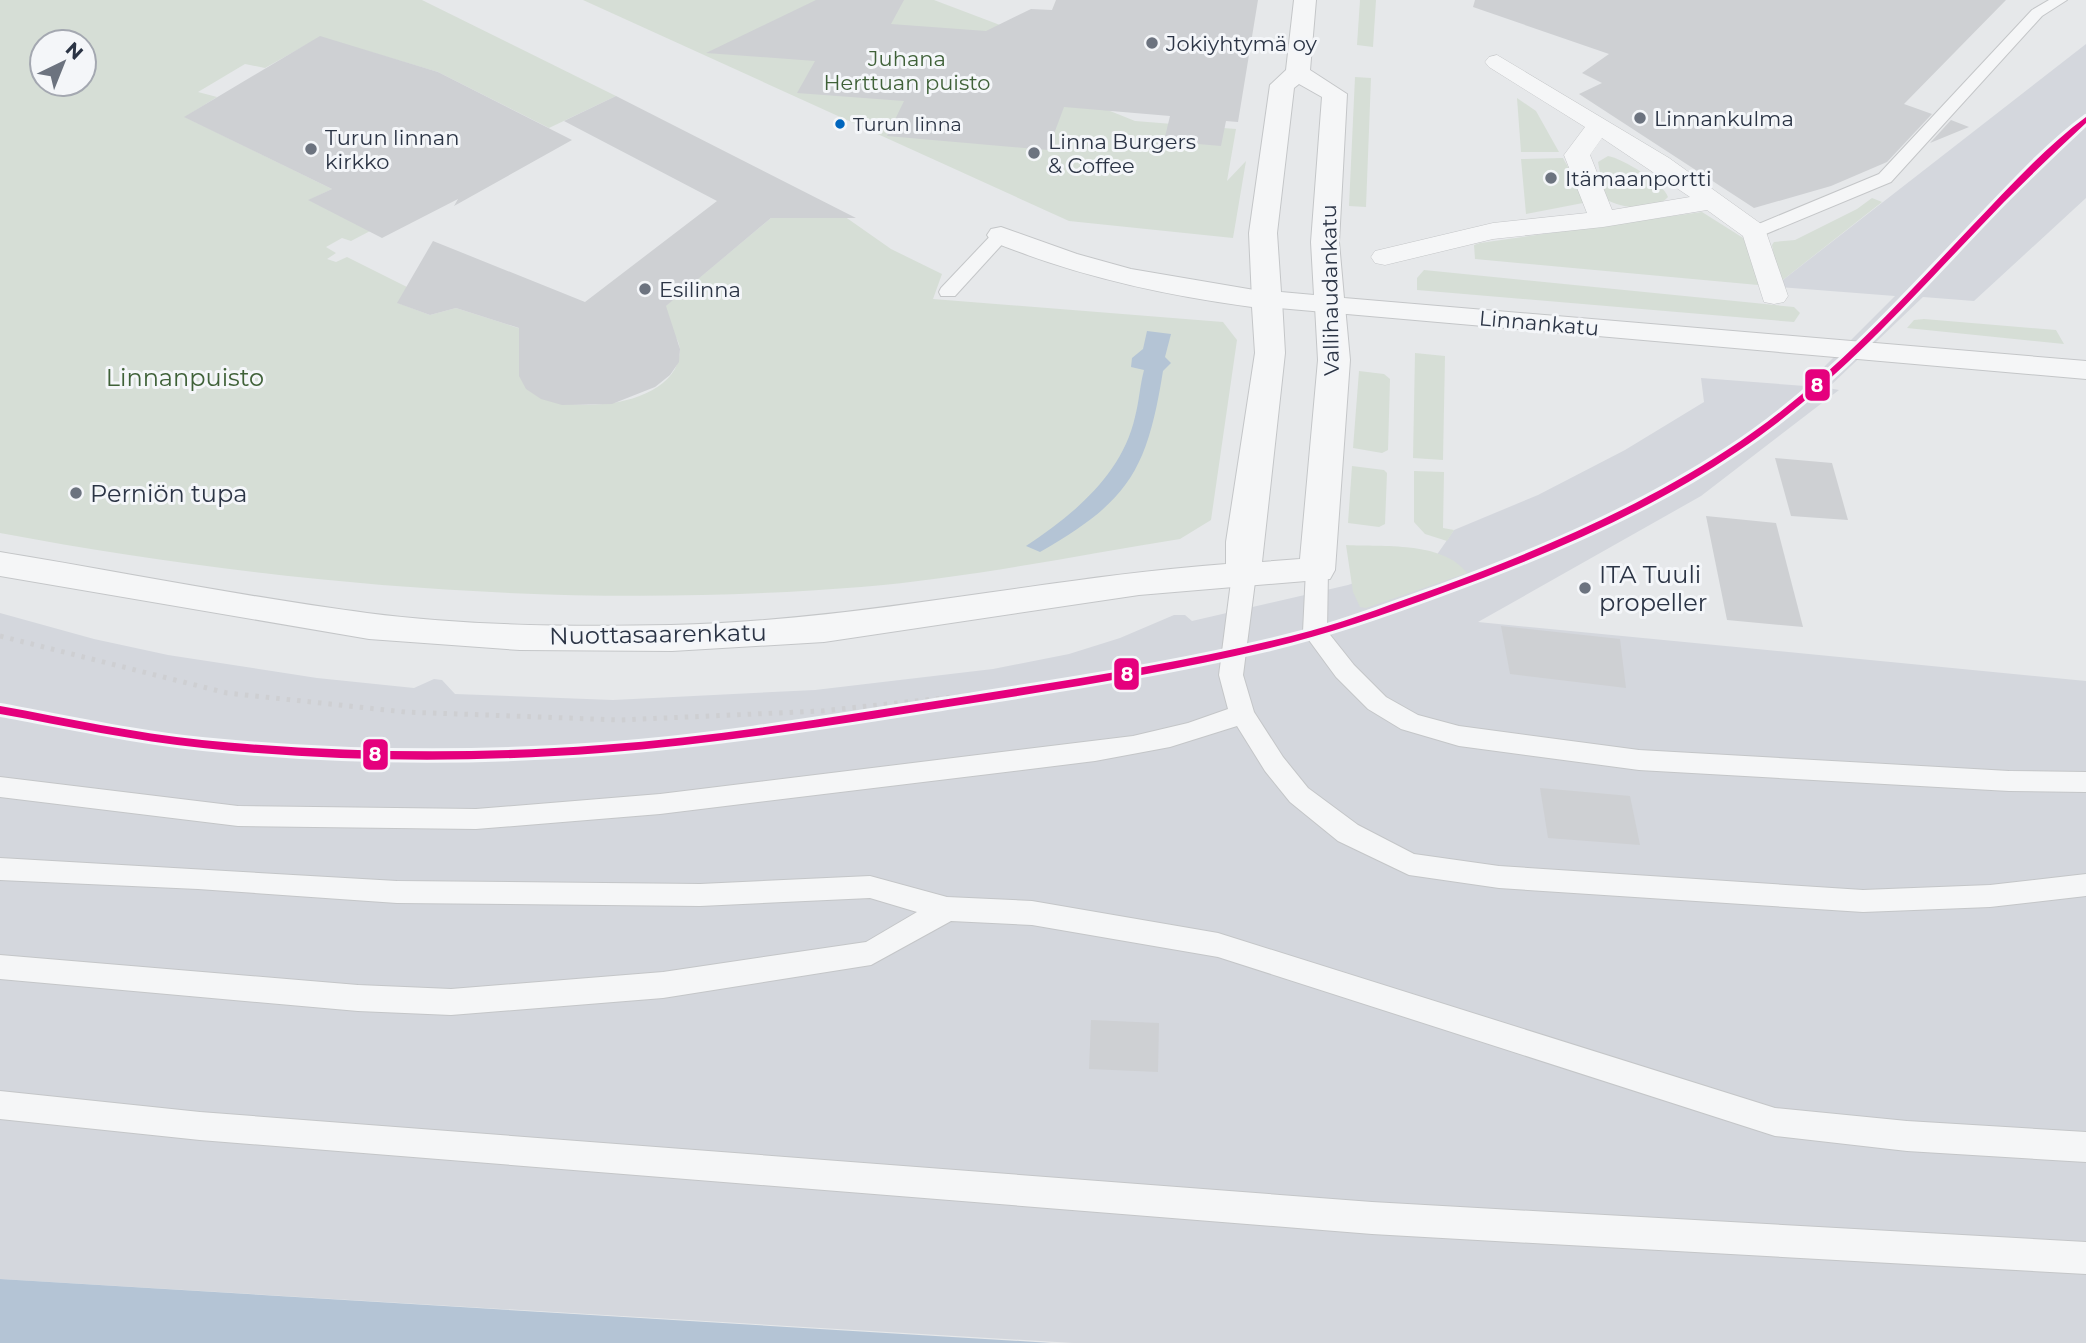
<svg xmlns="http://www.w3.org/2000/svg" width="2086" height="1343" font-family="Montserrat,sans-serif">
<rect width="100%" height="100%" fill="#e6e8ea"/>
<path fill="#d4d7dd" d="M2086,44V198L1974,301L1923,297L1828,388L1839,390L1701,496L1478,622L2086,681V1343H1073L0,1279V613L94,639L168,655L317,678L414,688L434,679L442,680L455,694L613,700L815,690L993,669L1069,654L1120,638L1174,615H1185L1192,621L1348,585L1436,556L1454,530L1538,495L1625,450L1704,402L1701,378L1805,386L1895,296L1779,287V283Z"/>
<g fill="#d6ded6" fill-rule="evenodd">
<path d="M0,0H422L616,96L549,128L438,72L320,37L265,68L245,64L198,92L217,97L185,117L332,189L309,200L372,230L351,241L342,238L326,247L336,253L327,259L336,262L347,257L407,287L398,303L430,315L456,308L540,335C454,415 663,431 679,358C684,337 667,327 650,319L771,218H792L824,202L891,249L942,274L933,299L1223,322L1237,340L1211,520L1180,539C1074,556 968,578 861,587C574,610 283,586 0,533ZM42,42H84V84H42Z"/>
<path d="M583,0H934L1000,25L1008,70L1135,121L1236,129L1227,181L1246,161L1233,238L1069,221Z"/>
<path d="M1360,0H1376L1373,47L1357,45Z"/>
<path d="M1355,77L1371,78L1366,207L1349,206Z"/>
<path d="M1517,98L1536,111L1559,152H1521Z"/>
<path d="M1608,156C1622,158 1664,184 1668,197C1653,213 1623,209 1605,199L1598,162Z"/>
<path d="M1563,158L1585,198L1583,203L1526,214L1521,159Z"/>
<path d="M1872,198L1882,202L1779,283L1772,245L1774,242L1795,240L1857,209Z"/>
<path d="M1702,212L1748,241L1769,286L1475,259L1474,245L1480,243Z"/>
<path d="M1424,270L1794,307L1800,313L1794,322L1417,290V278Z"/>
<path d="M1924,319L2056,330L2064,344L1907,328L1914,320Z"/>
<path d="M1415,353L1445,356L1443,460L1413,458Z"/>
<path d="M1359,371L1384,374L1390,379L1388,450L1382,453L1353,448Z"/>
<path d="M1352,466L1384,470L1387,473L1385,524L1379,527L1348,523Z"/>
<path d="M1414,471L1444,472L1443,528L1454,530L1447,541L1425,534L1414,522Z"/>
<path d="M1346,545C1382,547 1443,541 1467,573L1366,608L1360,607L1353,592Z"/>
</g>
<g fill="#b4c4d5">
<path d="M1147,331L1171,334L1165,357L1171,363L1163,371C1147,471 1129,501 1040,552L1026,546C1073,515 1122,475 1135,417C1139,402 1140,385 1144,370L1131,367L1132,358L1143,349Z"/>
<path d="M0,1279L1051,1343H0Z"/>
</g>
<g fill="#ced0d3">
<path d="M816,0H904L891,24L986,31L1031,9L1052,10L1056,0H1258L1238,122L1226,121L1221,146L1164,141L1170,116L1064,107L1048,150L887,136L904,101L797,93L815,61L706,53Z"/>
<path d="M1475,0H2006L1904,104L1932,114L1887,162L1831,186L1754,208L1579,94L1602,83L1582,73L1609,54L1473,7Z"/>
<path d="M320,36L438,72L572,140L454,206L458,199L382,238L308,200L332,189L184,117Z"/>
<path d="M616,96L856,218H771L666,306L680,349L679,362L670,375L655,387L612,404L562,405L541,399L526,389L519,376V328L456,308L430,315L397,303L433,241L585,302L717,201L564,121Z"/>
<path d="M1951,120L1969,127L1930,143Z"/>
<path d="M1775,458L1832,463L1848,520L1791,516Z"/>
<path d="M1706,516L1776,523L1803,627L1727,620Z"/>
<path d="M1501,626L1620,639L1626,688L1510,674Z"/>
<path d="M1540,788L1630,796L1640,845L1548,838Z"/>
<path d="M1091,1020L1159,1023L1158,1072L1089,1069Z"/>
</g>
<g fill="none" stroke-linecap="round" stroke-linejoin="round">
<g stroke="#c4c6c8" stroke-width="2">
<g id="service">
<path d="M2049,0H2067L2042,16L1891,182L1761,236H1749L1746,232L1749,228L1879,174L2032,10Z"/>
<path d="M1001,230L1007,231L1010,235L1007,239L955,296H941L939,292L941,288L995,231Z"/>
<path d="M1317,562L1325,565L1328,570L1327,631L1354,665L1386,697L1418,715L1459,726L1639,750L2009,771L2086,772V792L2009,791L1639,770L1459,746L1401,729L1368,709L1336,677L1303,632L1306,570L1309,565Z"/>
<path d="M1244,566L1252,568L1256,574L1243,675L1254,712L1283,757L1308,788L1358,825L1414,854L1499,866L1863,890L1990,885L2086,874V896L1990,907L1863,912L1499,888L1409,875L1338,841L1290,802L1265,771L1237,726L1170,747L1095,761L660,814L476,829L238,826L0,797V777L238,806L476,809L660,794L1133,736L1188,723L1228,709L1219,675L1232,574L1236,568Z"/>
<path d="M0,858L397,881L700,884L870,876L947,897L1032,901L1218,933L1775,1108L1907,1121L2086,1132V1162L1907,1151L1775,1136L1218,957L1032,925L951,921L871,965L663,998L451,1015L358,1011L0,979V955L358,985L451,989L663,972L866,942L917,912L870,898L700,906L397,903L198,889L0,880Z"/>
<path d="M0,1091L200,1112L1372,1202L2086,1242V1274L1372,1234L200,1140L0,1119Z"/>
</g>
</g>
<g stroke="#c4c6c8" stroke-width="1">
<path id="pedestrian" d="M1497,55L1669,158L1764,226L1788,296L1784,302L1774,304L1764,302L1743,236L1707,210L1603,227L1493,239L1385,265L1375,263L1371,257L1375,251L1493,223L1587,213L1564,155L1585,127L1489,67L1485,62L1489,57ZM1602,138L1690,197L1612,210L1590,155Z"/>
</g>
<g stroke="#c4c6c8" stroke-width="2">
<path id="minor" d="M1001,227L1077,254L1131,269L1278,294L1282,300L1285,353L1262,562L1300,559L1318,360L1315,306L1319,300L1330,297L1341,300L1345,306L1350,360L1335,570L1330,579L1139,595L824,642L672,651L520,650L369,639L0,576V552C122,572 245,597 367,613C467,626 571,627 671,625C858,621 1040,578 1226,564V542L1255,353L1252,307C1162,295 1076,276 991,241L987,235L991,229Z"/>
</g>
<g stroke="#c4c6c8" stroke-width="2">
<path id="tertiary" d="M1294,0H1316L1310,70L1347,94L1339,242L1344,298L2086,361V379L1256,306L1252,300L1249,233L1270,85L1286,70ZM1299,84L1322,97L1311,242L1314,295L1281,292L1277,233L1294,88Z"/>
</g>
<use href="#service" fill="#f5f6f7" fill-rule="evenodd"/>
<use href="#pedestrian" fill="#f5f6f7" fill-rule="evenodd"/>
<use href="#minor" fill="#f5f6f7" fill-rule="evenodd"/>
<use href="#tertiary" fill="#f5f6f7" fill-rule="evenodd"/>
<path stroke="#cecfd2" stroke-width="5" stroke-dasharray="3.5 7" stroke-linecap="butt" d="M0,636L227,693L405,712L620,720L822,711L1064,685"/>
<g stroke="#f4f6f9" stroke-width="6">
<path id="rail-1" d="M2086,117V123C2058,149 2031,175 2004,202C1919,289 1840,383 1738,451C1646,513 1544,556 1440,594C1383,615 1326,635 1266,649C1174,671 1080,686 986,701C858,721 730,743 601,753C469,763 335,762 203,748C134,741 67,726 0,714V706C67,718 134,733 202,740C335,753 469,755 601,745C726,736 850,714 974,695C1087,677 1200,660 1310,631C1354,619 1397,602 1440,587C1540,550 1638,508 1727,450C1820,390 1895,307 1971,227C2007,190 2044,148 2086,117Z"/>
</g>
<use href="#rail-1" fill="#e5007d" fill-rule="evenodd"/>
</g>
<g fill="#6c737f" stroke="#f4f6f9" stroke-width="2.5">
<circle cx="1152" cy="43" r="7"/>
<circle cx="1640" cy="118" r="7"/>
<circle cx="311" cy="149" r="7"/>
<circle cx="1034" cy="153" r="7"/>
<circle cx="1551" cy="178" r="7"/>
<circle cx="645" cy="289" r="7"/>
<circle cx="76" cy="493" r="7"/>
<circle cx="1585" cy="588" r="7"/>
</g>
<circle fill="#0065bd" stroke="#f4f6f9" stroke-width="2.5" cx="840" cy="124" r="6"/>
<g text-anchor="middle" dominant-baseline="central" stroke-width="6" stroke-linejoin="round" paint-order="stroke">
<g font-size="19" fill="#2b3445" stroke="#f4f6f9" text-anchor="start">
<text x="853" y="124">Turun linna</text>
</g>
<g font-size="21" fill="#2b3445" stroke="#f4f6f9" text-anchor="start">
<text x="1166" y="43">Jokiyhtymä oy</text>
<text x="1654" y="118">Linnankulma</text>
<text x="325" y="137">Turun linnan<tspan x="325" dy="24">kirkko</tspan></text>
<text x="1048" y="141">Linna Burgers<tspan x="1048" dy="24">&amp; Coffee</tspan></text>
<text x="1565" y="178">Itämaanportti</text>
<text x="659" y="289">Esilinna</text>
</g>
<g font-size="21" fill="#3f6138" stroke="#f4f6f9">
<text x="907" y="58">Juhana<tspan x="907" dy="24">Herttuan puisto</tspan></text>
</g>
<g font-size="21" fill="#2b3445" stroke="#f4f6f9">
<text transform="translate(1330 290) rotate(-91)">Vallihaudankatu</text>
<text transform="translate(1539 323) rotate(5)">Linnankatu</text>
</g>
<g font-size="24" fill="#3f6138" stroke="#f4f6f9">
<text x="185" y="377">Linnanpuisto</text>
</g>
<g font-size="24" fill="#2b3445" stroke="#f4f6f9" text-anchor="start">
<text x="90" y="493">Perniön tupa</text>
<text x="1599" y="574">ITA Tuuli<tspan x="1599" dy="28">propeller</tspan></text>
</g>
<g font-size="24" fill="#2b3445" stroke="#f4f6f9">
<text transform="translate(658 634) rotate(-1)">Nuottasaarenkatu</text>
</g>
</g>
<g stroke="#f4f6f9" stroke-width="2.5">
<rect x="1804" y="368" width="27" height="34" rx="7" fill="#e5007d"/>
<rect x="1113" y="657" width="27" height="34" rx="7" fill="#e5007d"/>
<rect x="362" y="738" width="27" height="33" rx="7" fill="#e5007d"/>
</g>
<g font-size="19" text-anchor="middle" font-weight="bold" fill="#fff">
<text x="1817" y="392">8</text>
<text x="1127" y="681">8</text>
<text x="375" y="761">8</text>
</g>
<g transform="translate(63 63) rotate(43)"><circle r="33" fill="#f4f6f9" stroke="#a4a8b1" stroke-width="2"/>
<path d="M0-5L12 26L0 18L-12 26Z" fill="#6c737f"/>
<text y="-10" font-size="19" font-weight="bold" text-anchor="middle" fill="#2b3445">N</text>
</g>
</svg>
